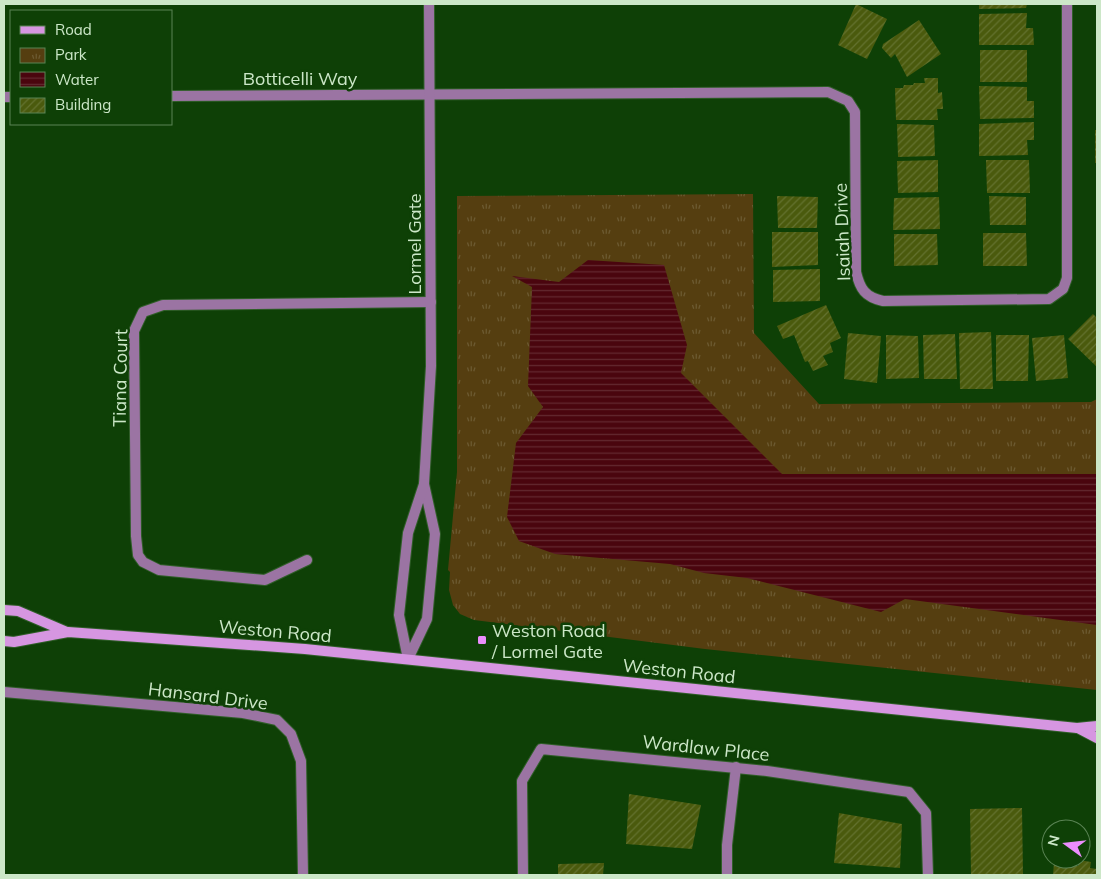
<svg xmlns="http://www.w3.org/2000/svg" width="1101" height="879" font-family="Mulish,sans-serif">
<defs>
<pattern id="park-tufts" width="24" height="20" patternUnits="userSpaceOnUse" patternTransform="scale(1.25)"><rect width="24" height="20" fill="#553e10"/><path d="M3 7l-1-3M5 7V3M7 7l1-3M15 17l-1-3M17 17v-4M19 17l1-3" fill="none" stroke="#6c5a31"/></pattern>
<pattern id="water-rules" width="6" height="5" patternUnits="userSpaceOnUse" patternTransform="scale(1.25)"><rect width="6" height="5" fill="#4a050e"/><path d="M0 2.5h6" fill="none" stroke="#632930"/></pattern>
<pattern id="building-hatch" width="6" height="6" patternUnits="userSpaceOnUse" patternTransform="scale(1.25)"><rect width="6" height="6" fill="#4a5a0d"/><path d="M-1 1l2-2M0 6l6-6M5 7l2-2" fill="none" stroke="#63722f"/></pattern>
</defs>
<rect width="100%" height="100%" fill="#0e4006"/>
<path fill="url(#park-tufts)" d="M753,194L754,333L819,404L1091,402L1097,399V690L705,649L474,620L460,614L453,605L449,590L450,572L448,570L457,472V196Z"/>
<path fill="url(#water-rules)" d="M588,260L664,265L687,345L681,373L782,474H1097V625L905,599L881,612L747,578L704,573L670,564L555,554L519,541L507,517L516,443L543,407L528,386L532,287L512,276L559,282Z"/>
<g fill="url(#building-hatch)">
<path d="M856,4L887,19L867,59L838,45Z"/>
<path d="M979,4H1027L1026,8L979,9Z"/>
<path d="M1027,13L1026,28H1033L1034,45H979V14Z"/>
<path d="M919,20L941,54L907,77L895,54L891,58L882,48L883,44Z"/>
<rect x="980" y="50" width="47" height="32"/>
<path d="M924,78H938V93L942,92L943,109H937L938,120H896L895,88H903L904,85H913L914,83H925Z"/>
<path d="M979,86L1027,87V101H1034V118L980,119Z"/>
<path d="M1034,122V140H1027L1028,155L979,156V124Z"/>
<path d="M897,124L934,125L935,156L898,157Z"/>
<rect x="1095" y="130" width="2" height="33"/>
<path d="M938,160V192L898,193L897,161Z"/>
<path d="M986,160H1029L1030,193H987Z"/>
<path d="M777,196L818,197L817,228H778Z"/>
<path d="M989,196L1026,197V225H990Z"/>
<path d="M939,197L940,229L893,230L894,198Z"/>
<path d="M772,232H818V265L772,267Z"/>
<path d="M983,233H1026L1027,266H983Z"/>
<path d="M894,234H937L938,265L894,266Z"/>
<path d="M820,269V301L773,302V270Z"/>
<path d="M826,305L841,338L830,343L833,352L823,356L828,365L813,371L808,361L805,362L794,335L783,339L777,326Z"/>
<path d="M1093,314L1097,318V367L1068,339Z"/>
<path d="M991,332L993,389H960L959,333Z"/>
<path d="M848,333L881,336L877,383L844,379Z"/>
<path d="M955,334L957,379H924L923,335Z"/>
<path d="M886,335L918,336L919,378L886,379Z"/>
<path d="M996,335H1029L1028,381H996Z"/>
<path d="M1064,335L1068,378L1036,381L1032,338Z"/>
<path d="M629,794L701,805L692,849L626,844Z"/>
<path d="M1022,808L1023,875H971L970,809Z"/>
<path d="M839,813L902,824L900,868L834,863Z"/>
<path d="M1079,860L1091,862L1090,868L1097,869V875H1053L1054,863L1078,866Z"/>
<path d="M604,863L603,875H558V864Z"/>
</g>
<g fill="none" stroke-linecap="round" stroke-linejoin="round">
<g stroke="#305e29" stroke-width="12">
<g id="minor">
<path d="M171,96L828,92L848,101L855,112L856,272C860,289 865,297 883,301L1049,299L1063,289L1067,278V4"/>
<path d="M4,97H11"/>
<path d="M307,560L265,580L159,570L143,562L138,555L136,536L134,331L143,312L163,305L431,302"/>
<path d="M408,659L427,619L435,534L424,484L431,366L429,4"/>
<path d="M408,659L399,615L408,533L424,484"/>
<path d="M4,692L243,713L277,720L291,734L301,761L303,875"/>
<path d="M523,875L522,781L541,749L767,771L909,792L926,813L928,875"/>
<path d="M727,875V845L736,767"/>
</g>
</g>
<g stroke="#305e29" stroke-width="12">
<g id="secondary">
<path d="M4,610L18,611L67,632"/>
<path d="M4,641L14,642L68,632L305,649L1077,728L1097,726"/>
<path d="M1078,728L1097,738"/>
</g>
</g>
<use href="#minor" stroke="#9b74a3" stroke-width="10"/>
<use href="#secondary" stroke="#d696e1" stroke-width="10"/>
</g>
<rect fill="#eb8dfc" stroke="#0e4006" stroke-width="2" x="477" y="635" width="10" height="10" rx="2.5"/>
<g text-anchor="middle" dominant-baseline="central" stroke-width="5" stroke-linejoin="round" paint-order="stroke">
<g font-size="18" fill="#cce7c8" stroke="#0e4006">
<text x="300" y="78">Botticelli Way</text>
<text transform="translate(842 232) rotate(-92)">Isaiah Drive</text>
<text transform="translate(414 244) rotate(-90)">Lormel Gate</text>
<text transform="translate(120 378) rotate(-89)">Tiana Court</text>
<text transform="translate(275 631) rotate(5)">Weston Road</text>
<text transform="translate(679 671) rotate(6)">Weston Road</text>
<text transform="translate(208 696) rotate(7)">Hansard Drive</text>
<text transform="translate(706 748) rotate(6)">Wardlaw Place</text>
</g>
<g font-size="18" fill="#cce7c8" stroke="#0e4006" text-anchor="start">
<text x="492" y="630">Weston Road<tspan x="492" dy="21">/ Lormel Gate</tspan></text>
</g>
</g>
<rect width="1101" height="879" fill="none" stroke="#cce7c8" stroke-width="10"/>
<rect x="10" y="10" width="162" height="115" fill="#0e4006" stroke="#5a8354"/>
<rect x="20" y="26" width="25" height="8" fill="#d696e1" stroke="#5a8354"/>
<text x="55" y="35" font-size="15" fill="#cce7c8">Road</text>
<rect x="20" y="48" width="25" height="15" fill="url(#park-tufts)" stroke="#5a8354"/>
<text x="55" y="60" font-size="15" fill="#cce7c8">Park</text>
<rect x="20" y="72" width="25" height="15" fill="url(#water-rules)" stroke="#5a8354"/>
<text x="55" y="85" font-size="15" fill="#cce7c8">Water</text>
<rect x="20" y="98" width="25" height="15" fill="url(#building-hatch)" stroke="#5a8354"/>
<text x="55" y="110" font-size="15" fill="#cce7c8">Building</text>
<g transform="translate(1066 844) rotate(285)"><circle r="24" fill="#0e4006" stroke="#5a8354"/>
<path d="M0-4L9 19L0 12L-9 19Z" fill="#eb8dfc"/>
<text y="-8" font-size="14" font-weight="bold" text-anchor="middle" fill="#cce7c8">N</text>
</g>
</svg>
